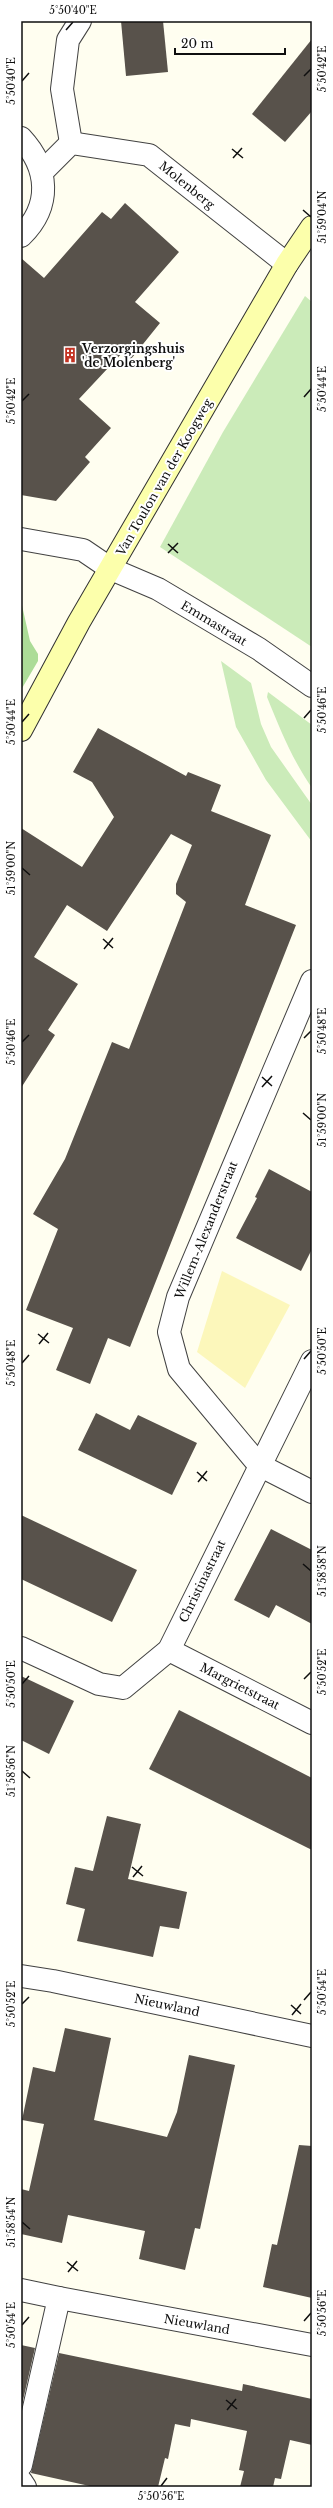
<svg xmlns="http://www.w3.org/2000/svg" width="333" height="2508" font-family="'Libre Baskerville',serif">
<rect width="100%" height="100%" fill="#fffef0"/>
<g fill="#cbebb9">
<path d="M305,296L312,302V647L160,547L223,432Z"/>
<path d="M221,661L251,683L261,724L271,747L312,805V842L266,780L236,727Z"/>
<path d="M268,692L312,725V788C292,759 280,729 267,697Z"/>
</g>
<path fill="#acdc97" d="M21,601L30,641L38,654V661L21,690Z"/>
<path fill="#fcf7bb" d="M222,1271L290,1305L245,1388L197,1352Z"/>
<g fill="#58524b">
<path d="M121,21H163L168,72L126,76Z"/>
<path d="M312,39V111L285,142L252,114Z"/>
<path d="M125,203L179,252L135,302L160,323L131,359L123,352L79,399L111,428L85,457L90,462L56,501L21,495V258L44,278L102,212L111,219Z"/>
<path d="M98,728L186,776L188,772L221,785L211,811L271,835L245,905L296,925L130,1347L108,1338L90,1384L56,1370L73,1328L26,1310L58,1229L33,1214L65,1159L112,1042L129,1049L186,902L176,894V884L192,845L171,834L107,931L67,905L34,957L78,984L48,1030L55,1035L21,1088V828L82,867L114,817L92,782L73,772Z"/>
<path d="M269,1169L312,1192V1249L301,1271L236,1238L257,1198L255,1197Z"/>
<path d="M96,1413L130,1430L138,1415L197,1443L172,1495L78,1450Z"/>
<path d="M21,1515L137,1570L112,1622L21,1579Z"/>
<path d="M271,1529L312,1550V1624L276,1605L269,1618L234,1600Z"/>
<path d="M21,1676L74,1701L49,1754L21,1740Z"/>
<path d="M179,1710L312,1778V1850L149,1769Z"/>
<path d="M107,1816L141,1824L128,1879L187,1892L179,1929L160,1926L153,1957L77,1941L85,1909L66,1904L75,1867L93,1871Z"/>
<path d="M65,2028L111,2038L94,2120L167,2137L177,2112L189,2055L235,2065L200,2229L195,2228L185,2270L139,2259L145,2231L68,2215L62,2243L21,2234V2189L29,2191L44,2124L22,2120L33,2067L55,2072Z"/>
<path d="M299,2145L312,2146V2298L263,2287L272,2244L277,2245Z"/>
<path d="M21,2345L35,2348L21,2409Z"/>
<path d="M59,2353L242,2391L243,2384L312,2399V2445L290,2440L281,2479L275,2478L273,2487H240L244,2471L239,2470L247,2431L191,2419L190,2427L175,2424L168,2459L165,2458L158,2487H94L31,2473Z"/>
</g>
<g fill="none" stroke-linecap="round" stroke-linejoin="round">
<g stroke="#424242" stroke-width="24">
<g id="street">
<path d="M21,138C49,168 52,206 21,236"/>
<path d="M71,143L62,89L68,40L80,21"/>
<path d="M42,172L71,143L149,155L287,264"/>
<path d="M21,539L83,550L111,569L158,589L259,649L312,686"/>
<path d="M312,981L178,1297L169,1332L179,1369L259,1465L312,1492"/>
<path d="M21,1648L99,1684L123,1688L169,1650L312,1361"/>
<path d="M169,1650L312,1723"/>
<path d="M21,1976L53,1981L312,2036"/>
<path d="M21,2290L59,2298"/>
<path d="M21,2465L59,2298L312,2345"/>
<path d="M21,2481L25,2487"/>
</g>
</g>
<g stroke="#313131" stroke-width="24">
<path id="secondary" d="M21,730L79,622L287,264L312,227"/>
</g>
<use href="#street" stroke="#fff" stroke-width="22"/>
<use href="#secondary" stroke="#fcffab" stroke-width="22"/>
</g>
<path fill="none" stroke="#0f0f0f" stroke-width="1.5" d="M66,30L73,22M304,76L311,69M22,81L29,73M232,149L243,158M233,158L242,148M303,210L311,217M304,397L311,389M22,401L29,394M168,544L178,553M168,553L178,543M304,718L311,710M22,722L29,714M22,868L30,875M103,939L113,948M104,949L113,938M304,1038L311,1031M22,1042L29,1035M262,1077L272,1086M262,1087L272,1076M303,1113L311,1120M38,1334L49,1343M39,1344L48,1333M304,1359L311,1351M22,1363L29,1355M197,1472L207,1481M198,1482L207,1471M303,1564L311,1571M304,1679L311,1672M22,1684L29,1676M22,1771L30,1778M132,1867L143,1876M133,1877L142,1866M304,2000L311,1992M22,2004L29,1997M291,2005L301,2014M292,2015L301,2004M22,2222L30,2229M67,2262L78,2271M68,2272L77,2261M304,2321L311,2313M22,2325L29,2317M226,2400L237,2409M227,2410L236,2399M161,2486L167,2478"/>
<defs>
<g id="building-bare" transform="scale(1.2)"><path d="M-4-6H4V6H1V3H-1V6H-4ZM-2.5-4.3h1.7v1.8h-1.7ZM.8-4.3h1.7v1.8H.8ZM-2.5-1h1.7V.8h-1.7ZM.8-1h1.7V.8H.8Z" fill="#c33222" stroke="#fff" stroke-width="2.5" paint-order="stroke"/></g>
</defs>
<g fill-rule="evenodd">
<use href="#building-bare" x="70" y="355"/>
</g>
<g text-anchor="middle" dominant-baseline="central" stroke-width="4" stroke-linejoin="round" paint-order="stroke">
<g font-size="12" fill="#0f0f0f" stroke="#fff">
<text transform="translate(187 185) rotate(39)">Molenberg</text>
<text transform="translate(164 477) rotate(-60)">Van Toulon van der Koogweg</text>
<text transform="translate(214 623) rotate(31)">Emmastraat</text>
<text transform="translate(206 1230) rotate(-68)">Willem-Alexanderstraat</text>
<text transform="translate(202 1581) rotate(-64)">Christinastraat</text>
<text transform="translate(240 1686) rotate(27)">Margrietstraat</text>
<text transform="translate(167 2005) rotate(12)">Nieuwland</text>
<text transform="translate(197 2324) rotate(10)">Nieuwland</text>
</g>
<g font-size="12" font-weight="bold" fill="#0f0f0f" stroke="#fff" text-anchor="start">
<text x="82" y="348">Verzorgingshuis<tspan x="82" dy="14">'de Molenberg'</tspan></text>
</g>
</g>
<rect width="333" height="2508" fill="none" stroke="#ffffff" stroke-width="44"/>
<path d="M175 48v6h110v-6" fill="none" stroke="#0f0f0f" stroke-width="2"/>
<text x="181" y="48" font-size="12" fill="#0f0f0f" stroke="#ffffff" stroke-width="3" paint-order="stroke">20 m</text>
<rect x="22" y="22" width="289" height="2464" fill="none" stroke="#0f0f0f" stroke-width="1.5"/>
<g font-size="10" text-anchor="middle" fill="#0f0f0f">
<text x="73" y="14">5°50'40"E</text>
<text transform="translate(322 69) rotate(-90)" y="4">5°50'42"E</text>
<text transform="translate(11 81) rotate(-90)" y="4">5°50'40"E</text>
<text transform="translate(322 217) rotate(-90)" y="4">51°59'04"N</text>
<text transform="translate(322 389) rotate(-90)" y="4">5°50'44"E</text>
<text transform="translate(11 401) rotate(-90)" y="4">5°50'42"E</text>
<text transform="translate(322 710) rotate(-90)" y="4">5°50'46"E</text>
<text transform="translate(11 722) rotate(-90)" y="4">5°50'44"E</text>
<text transform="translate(11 868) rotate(-90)" y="4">51°59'00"N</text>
<text transform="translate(322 1031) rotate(-90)" y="4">5°50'48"E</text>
<text transform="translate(11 1042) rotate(-90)" y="4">5°50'46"E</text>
<text transform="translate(322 1120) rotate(-90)" y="4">51°59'00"N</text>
<text transform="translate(322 1351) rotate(-90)" y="4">5°50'50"E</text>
<text transform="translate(11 1363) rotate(-90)" y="4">5°50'48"E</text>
<text transform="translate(322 1571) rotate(-90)" y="4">51°58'58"N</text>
<text transform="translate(322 1672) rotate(-90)" y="4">5°50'52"E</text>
<text transform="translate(11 1684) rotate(-90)" y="4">5°50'50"E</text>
<text transform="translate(11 1771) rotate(-90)" y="4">51°58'56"N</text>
<text transform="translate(322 1992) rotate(-90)" y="4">5°50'54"E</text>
<text transform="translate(11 2004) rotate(-90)" y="4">5°50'52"E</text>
<text transform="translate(11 2222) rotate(-90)" y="4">51°58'54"N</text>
<text transform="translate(322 2313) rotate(-90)" y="4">5°50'56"E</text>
<text transform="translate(11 2325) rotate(-90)" y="4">5°50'54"E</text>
<text x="161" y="2500">5°50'56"E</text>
</g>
</svg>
